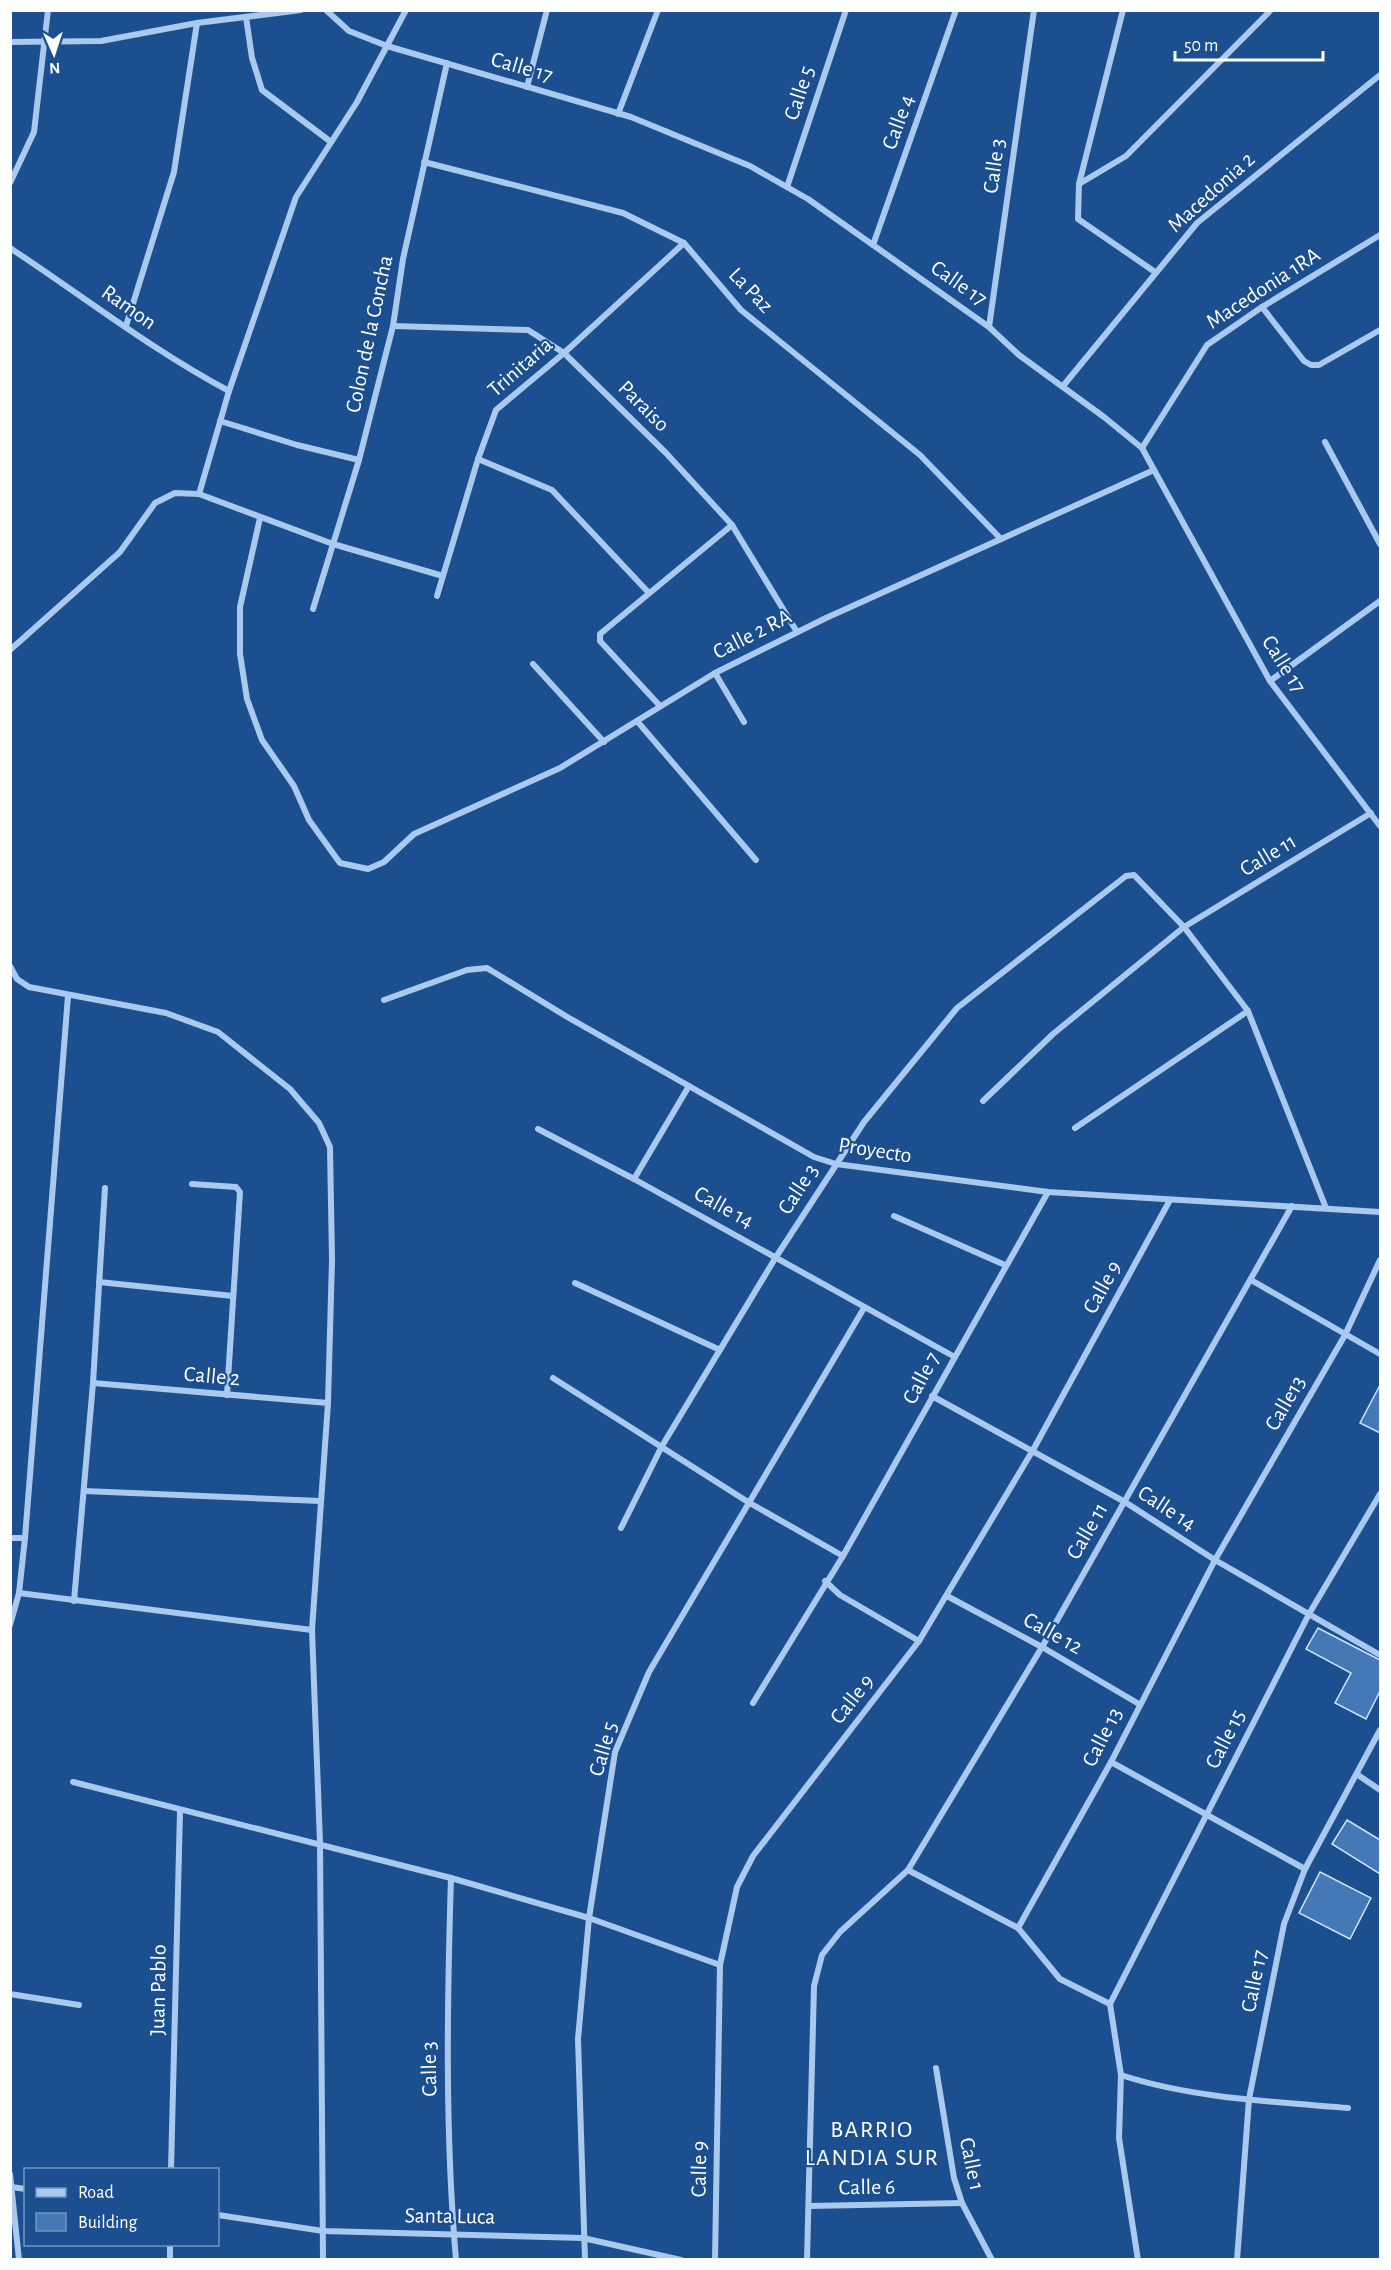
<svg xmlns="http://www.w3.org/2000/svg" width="1391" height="2270" font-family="'Alegreya Sans',sans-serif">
<rect width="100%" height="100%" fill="#1b4f8f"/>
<g fill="#4478b7" stroke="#cfe3fa" stroke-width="1.5">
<path d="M1380,1385V1433L1360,1423Z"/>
<path d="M1318,1628L1380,1660V1691L1366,1719L1335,1703L1351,1673L1306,1649Z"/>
<path d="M1347,1820L1380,1840V1874L1332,1844Z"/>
<path d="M1320,1872L1371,1898L1350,1939L1299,1913Z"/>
</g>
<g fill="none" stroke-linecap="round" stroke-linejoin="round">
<g stroke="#a9c9ee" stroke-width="6">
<path d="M326,10L349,31L387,46L631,117L750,166L808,199L989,327L1019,355L1104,417L1142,448L1270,681L1380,826"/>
<path d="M1123,10L1079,184L1078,219L1155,272"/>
<path d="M246,17L252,58L262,90L331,142"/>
<path d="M10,42L101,41L197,23L301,10"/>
<path d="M527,87L547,10"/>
<path d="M618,114L658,10"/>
<path d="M424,162L623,213L684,243L741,310L920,455L1001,539"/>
<path d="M10,183L34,132L48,10"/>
<path d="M1079,184L1126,156L1271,10"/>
<path d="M787,187L846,10"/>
<path d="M873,245L956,10"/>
<path d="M10,248C83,296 152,350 229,391"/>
<path d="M1262,307L1304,361L1311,365H1319L1380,330"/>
<path d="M126,326L174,172L197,23"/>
<path d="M393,326L528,330L564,353L666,453L732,525L797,632"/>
<path d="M989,327L1034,10"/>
<path d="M1063,386L1197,223L1380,75"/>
<path d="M220,421L297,445L359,460"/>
<path d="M1325,442L1380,544"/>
<path d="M1142,448L1207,345L1262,307L1380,235"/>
<path d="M478,459L552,490L649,593"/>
<path d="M199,494L229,391L296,197L357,102L406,10"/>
<path d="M260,518L240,607V654L247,699L262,740L294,786L309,820L340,863L368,869L384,862L414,834L560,768L715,673L826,618L1154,470"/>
<path d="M437,596L478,459L496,410L564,353L684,243"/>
<path d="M313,609L359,460L393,326L403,259L447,63"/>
<path d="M10,650L120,552L155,503L175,493L199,494L333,544L443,576"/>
<path d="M533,664L604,742"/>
<path d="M715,673L744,722"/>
<path d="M1270,681L1380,601"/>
<path d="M660,706L600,641V634L732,525"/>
<path d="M637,721L756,860"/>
<path d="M10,966L17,979L29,987L166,1013L218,1032L290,1089L319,1123L330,1147L332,1260L328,1403L312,1630L320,1843L323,2260"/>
<path d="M384,1000L467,970L487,968L569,1018L814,1157L836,1164L1048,1192L1380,1212"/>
<path d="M983,1101L1053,1034L1184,927L1371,813"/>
<path d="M1075,1128L1248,1011"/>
<path d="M538,1129L634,1179L953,1356"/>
<path d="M634,1179L689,1086"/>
<path d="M192,1184L236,1187L240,1192L227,1395"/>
<path d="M894,1216L1005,1265"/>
<path d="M1251,1280L1380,1354"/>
<path d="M99,1282L233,1296"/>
<path d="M575,1283L720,1350"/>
<path d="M553,1378L748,1502L843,1556"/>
<path d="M93,1383L328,1403"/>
<path d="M932,1396L1125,1502L1215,1560L1380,1655"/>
<path d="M84,1491L320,1501"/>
<path d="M621,1528L662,1446L776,1257L864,1122L957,1008L1126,876L1134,875L1184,927L1248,1011L1326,1208"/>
<path d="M10,1538H25"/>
<path d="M825,1581L840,1595L919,1641"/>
<path d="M19,1593L312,1630"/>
<path d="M947,1596L1042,1647L1139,1704"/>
<path d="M74,1601L93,1383L105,1188"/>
<path d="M10,1625L19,1593L25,1538L68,996"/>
<path d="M753,1703L843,1556L1048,1192"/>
<path d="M1111,1762L1305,1869"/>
<path d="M1358,1775L1380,1790"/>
<path d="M73,1782L451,1878L589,1918L720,1965"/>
<path d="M908,1870L1018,1928L1060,1979L1110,2004L1121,2075L1119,2138L1138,2260"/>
<path d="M451,1878C447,2006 445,2133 456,2260"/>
<path d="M1018,1928L1111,1762L1215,1560L1345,1335L1380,1260"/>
<path d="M10,1994L79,2005"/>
<path d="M1110,2004L1309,1614L1380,1494"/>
<path d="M936,2068L954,2178L962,2203L992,2260"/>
<path d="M1121,2075C1190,2098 1276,2102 1348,2108"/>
<path d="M171,2170L180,1811"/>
<path d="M10,2174L19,2260"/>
<path d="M11,2187L26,2189"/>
<path d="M809,2206L962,2203"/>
<path d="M218,2215L323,2231L583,2238L681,2260"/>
<path d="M170,2260V2244"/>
<path d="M585,2260L578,2039L589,1918L615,1752L649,1672L864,1308"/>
<path d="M715,2260L720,1965L737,1887L753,1856L919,1641L1033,1450L1170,1200"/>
<path d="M807,2260L814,1986L822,1955L840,1932L908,1870L1042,1647L1292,1206"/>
<path d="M1237,2260L1249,2099L1284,1924L1305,1869L1380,1730"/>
</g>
</g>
<g text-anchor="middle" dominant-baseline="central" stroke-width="4.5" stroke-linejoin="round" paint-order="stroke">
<g font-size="22" fill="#fff" stroke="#1b4f8f">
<text transform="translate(522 67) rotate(16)">Calle 17</text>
<text transform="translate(799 93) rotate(-72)">Calle 5</text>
<text transform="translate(898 122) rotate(-70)">Calle 4</text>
<text transform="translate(994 166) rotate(-82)">Calle 3</text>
<text transform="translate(1211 192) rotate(-42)">Macedonia 2</text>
<text transform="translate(959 283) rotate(35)">Calle 17</text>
<text transform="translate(1263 288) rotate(-33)">Macedonia 1RA</text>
<text transform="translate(751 290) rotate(46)">La Paz</text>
<text transform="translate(129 307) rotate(35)">Ramon</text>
<text transform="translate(369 334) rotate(-78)">Colon de la Concha</text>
<text transform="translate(520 367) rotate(-41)">Trinitaria</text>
<text transform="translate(644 406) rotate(45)">Paraiso</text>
<text transform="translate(752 634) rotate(-27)">Calle 2 RA</text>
<text transform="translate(1284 664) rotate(58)">Calle 17</text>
<text transform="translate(1268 855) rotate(-31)">Calle 11</text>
<text transform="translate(875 1150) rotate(9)">Proyecto</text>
<text transform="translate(798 1189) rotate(-57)">Calle 3</text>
<text transform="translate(724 1207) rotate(29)">Calle 14</text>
<text transform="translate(1102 1287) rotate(-61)">Calle 9</text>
<text transform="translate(212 1376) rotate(5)">Calle 2</text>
<text transform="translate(921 1378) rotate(-62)">Calle 7</text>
<text transform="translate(1285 1403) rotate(-60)">Calle13</text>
<text transform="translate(1167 1508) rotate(33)">Calle 14</text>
<text transform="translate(1087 1531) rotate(-60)">Calle 11</text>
<text transform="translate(1053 1633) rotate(29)">Calle 12</text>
<text transform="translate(852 1699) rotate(-52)">Calle 9</text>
<text transform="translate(1102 1737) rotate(-63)">Calle 13</text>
<text transform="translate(1225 1739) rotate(-63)">Calle 15</text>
<text transform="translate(603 1749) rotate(-74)">Calle 5</text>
<text transform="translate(1254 1981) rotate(-79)">Calle 17</text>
<text transform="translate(158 1990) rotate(-89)">Juan Pablo</text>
<text transform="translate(429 2069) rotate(-91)">Calle 3</text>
<text transform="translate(972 2164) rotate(78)">Calle 1</text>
<text transform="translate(699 2169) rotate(-89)">Calle 9</text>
<text transform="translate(867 2187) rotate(-1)">Calle 6</text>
<text transform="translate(450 2216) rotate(1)">Santa Luca</text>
</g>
<g font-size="24" letter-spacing="1.5" fill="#fff" stroke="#1b4f8f">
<text x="872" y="2130">BARRIO<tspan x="872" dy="28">LANDIA SUR</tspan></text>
</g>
</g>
<rect width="1391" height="2270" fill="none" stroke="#ffffff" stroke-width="24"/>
<rect x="24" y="2168" width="195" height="78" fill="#1b4f8f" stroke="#7695bc" stroke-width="1.5"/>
<rect x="36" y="2188" width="30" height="9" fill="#a9c9ee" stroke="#7695bc" stroke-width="1.5"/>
<text x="78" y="2198" font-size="18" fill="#ffffff">Road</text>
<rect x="36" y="2213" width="30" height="18" fill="#4478b7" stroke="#7695bc" stroke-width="1.5"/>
<text x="78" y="2228" font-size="18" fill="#ffffff">Building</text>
<g transform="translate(54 54) rotate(177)" stroke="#1b4f8f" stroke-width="4.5" paint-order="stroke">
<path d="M0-4.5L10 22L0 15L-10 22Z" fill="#ffffff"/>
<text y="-9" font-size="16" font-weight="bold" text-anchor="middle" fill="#ffffff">N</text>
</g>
<path d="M1175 51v9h148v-9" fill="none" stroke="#ffffff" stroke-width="3"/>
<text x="1184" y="51" font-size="18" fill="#ffffff" stroke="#1b4f8f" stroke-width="4.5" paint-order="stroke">50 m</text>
</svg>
